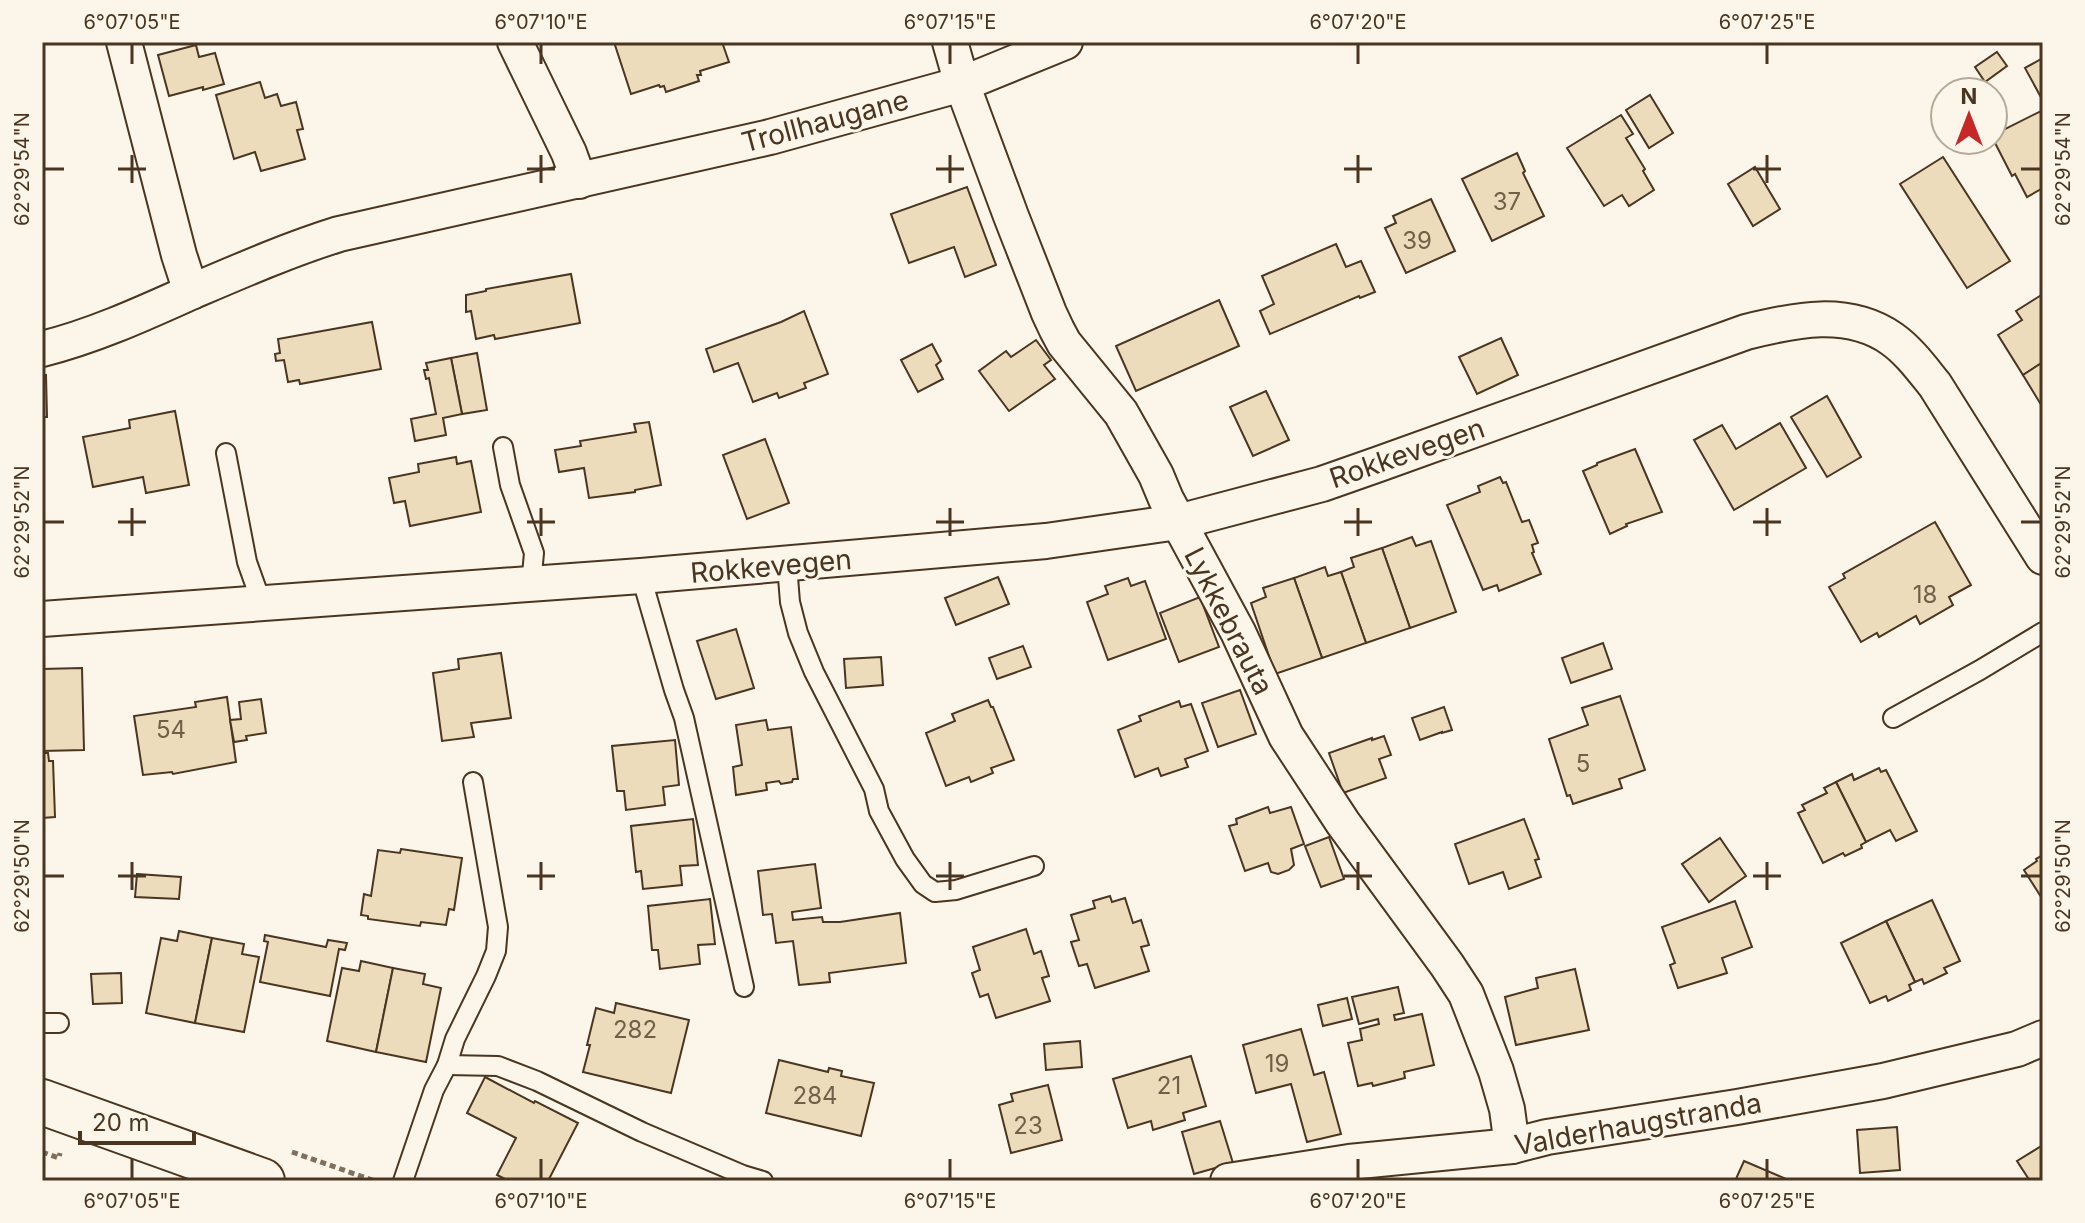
<svg xmlns="http://www.w3.org/2000/svg" width="2085" height="1223" font-family="Inter,sans-serif">
<rect width="100%" height="100%" fill="#fbf6e9"/>
<g fill="#ecdcbc" stroke="#4a3520" stroke-width="2">
<path d="M614,42H722L729,62L700,71L701,75H697L699,81L666,92L664,86L660,87L659,85L631,94Z"/>
<path d="M196,45L199,57L215,53L224,84L203,90V87L169,96L158,55Z"/>
<path d="M1997,52L2007,66L1985,82L1975,67Z"/>
<path d="M2043,58V101L2025,68Z"/>
<path d="M260,82L265,98L277,94L281,106L296,102L303,129L297,130L305,159L261,171L255,152L234,159L216,95Z"/>
<path d="M1650,95L1673,133L1649,148L1626,110Z"/>
<path d="M2043,110V188L2027,197L2015,174L2012,176L1993,139V135Z"/>
<path d="M1621,115L1633,134L1626,138L1645,169L1643,171L1654,190L1629,206L1622,195L1604,206L1567,148Z"/>
<path d="M1517,153L1525,171L1523,173L1544,216L1492,241L1462,179Z"/>
<path d="M1943,157L2010,261L1967,288L1900,184Z"/>
<path d="M1755,167L1780,209L1753,226L1728,184Z"/>
<path d="M967,187L996,265L965,277L954,247L909,263L891,214Z"/>
<path d="M1431,199L1455,251L1406,273L1385,228L1396,223L1393,216Z"/>
<path d="M1336,244L1346,267L1361,261L1375,292L1360,298L1359,296L1270,334L1260,311L1274,304L1262,276Z"/>
<path d="M571,274L580,323L495,339L494,335L476,339L471,311L466,312V295L486,291V289Z"/>
<path d="M2043,294V362L2023,375L1998,335L2022,320L2016,311Z"/>
<path d="M1219,300L1239,346L1136,391L1116,346Z"/>
<path d="M804,311L828,374L804,383L806,388L779,398L777,393L753,402L738,363L714,372L706,349L781,322Z"/>
<path d="M372,322L381,369L300,384L299,380L288,382L284,360L276,361L275,354L280,353L278,339Z"/>
<path d="M1501,338L1518,375L1477,394L1459,357Z"/>
<path d="M1036,340L1051,360L1044,365L1055,379L1009,411L979,371L1006,351L1011,357Z"/>
<path d="M932,344L941,361L936,365L943,379L918,392L901,360Z"/>
<path d="M477,353L487,410L462,414L451,358Z"/>
<path d="M451,358L462,414L443,418L446,435L415,441L411,419L436,414L429,378L426,379L424,370H428L426,363Z"/>
<path d="M2043,362V408L2023,375Z"/>
<path d="M46,375L47,417H42V376Z"/>
<path d="M1266,391L1289,440L1253,456L1230,407Z"/>
<path d="M1827,396L1861,457L1827,477L1791,417Z"/>
<path d="M175,411L189,485L146,493L143,477L93,487L83,437L130,428L129,420Z"/>
<path d="M649,422L661,485L635,490V492L589,498L584,468L559,472L555,450L581,446L580,441L636,432L634,424Z"/>
<path d="M1780,423L1806,468L1734,510L1694,440L1722,425L1736,449Z"/>
<path d="M765,439L789,503L747,519L723,455Z"/>
<path d="M1635,449L1662,512L1626,524L1627,526L1610,534L1583,471L1597,465V463Z"/>
<path d="M456,457L457,464L471,461L481,512L410,526L405,501L394,503L389,478L419,472L418,464Z"/>
<path d="M1500,477L1503,483L1506,482L1522,522L1529,520L1538,543L1532,545L1534,552L1532,553L1541,574L1499,591L1497,585L1483,590L1447,505L1480,492L1478,486Z"/>
<path d="M1935,522L1971,585L1949,597L1953,605L1920,624L1916,616L1879,637L1877,633L1861,642L1829,587L1845,578L1843,574Z"/>
<path d="M1412,537L1416,546L1431,541L1456,612L1410,628L1382,548Z"/>
<path d="M1382,548L1410,628L1366,643L1341,572L1354,567L1351,558Z"/>
<path d="M1325,567L1328,576L1341,572L1366,643L1322,658L1294,578Z"/>
<path d="M998,577L1009,604L956,625L945,598Z"/>
<path d="M1128,578L1131,586L1145,581L1166,639L1108,660L1087,602L1108,594L1105,586Z"/>
<path d="M1294,578L1322,658L1275,674L1251,603L1266,597L1263,588Z"/>
<path d="M1200,597L1219,647L1179,662L1160,613Z"/>
<path d="M736,629L754,688L716,699L697,641Z"/>
<path d="M1603,643L1612,669L1571,683L1562,658Z"/>
<path d="M1023,646L1031,667L997,679L989,658Z"/>
<path d="M501,653L511,718L471,723L474,737L442,741L433,673L459,669L458,659Z"/>
<path d="M881,657L883,685L846,688L844,659Z"/>
<path d="M82,668L84,750L42,751V669Z"/>
<path d="M1240,690L1256,734L1218,747L1202,703Z"/>
<path d="M1620,696L1645,770L1619,779L1622,788L1573,804L1570,795L1567,796L1549,739L1588,725L1582,708Z"/>
<path d="M227,697L236,762L173,774L172,772L143,775L134,716L196,707L195,702Z"/>
<path d="M261,699L266,733L246,736L247,740L234,742L230,720L241,719L239,702Z"/>
<path d="M988,700L991,707H993L1014,760L991,768L993,773L971,782L969,777L946,786L926,733L955,721L952,714Z"/>
<path d="M1179,701L1181,707L1191,704L1208,751L1185,759L1188,767L1161,776L1158,768L1135,777L1118,730L1141,721L1139,716Z"/>
<path d="M1444,707L1452,730L1442,733V732L1420,740L1412,718Z"/>
<path d="M766,720L768,730L791,727L798,779H793L792,782L781,784L779,781L766,783L767,790L736,795L733,767L742,765L736,725Z"/>
<path d="M1384,736L1391,755L1379,759L1386,778L1343,793L1329,753L1372,738V740Z"/>
<path d="M675,740L679,785L663,787L665,805L626,810L624,791H617L612,746Z"/>
<path d="M42,753H48L49,761H53L55,817L42,818Z"/>
<path d="M1879,768L1881,772L1886,770L1917,831L1896,841L1890,830L1866,842L1836,782L1852,774L1854,780Z"/>
<path d="M1836,782L1866,842L1861,845L1862,848L1845,856L1843,853L1823,863L1798,813L1805,810L1802,805L1827,793L1824,788Z"/>
<path d="M1268,807L1270,813L1291,807L1304,844L1291,849L1294,865L1289,870L1278,874L1271,872L1268,863L1245,871L1229,826L1237,824L1236,819Z"/>
<path d="M693,819L698,865L680,866L682,885L643,889L641,871L636,872L631,826Z"/>
<path d="M1524,819L1539,859L1535,860L1541,877L1509,889L1503,872L1469,884L1455,844Z"/>
<path d="M1329,837L1344,879L1321,887L1305,846Z"/>
<path d="M1720,838L1746,876L1709,902L1682,864Z"/>
<path d="M401,849L462,858L454,910L449,909L446,925L421,922L420,926L368,919V916L361,915L364,894L371,896L378,850L400,853Z"/>
<path d="M2043,855V900L2024,870L2037,861L2036,859Z"/>
<path d="M815,864L821,908L792,912L793,920L822,917L823,922H840L900,913L906,963L829,973L830,982L799,985L793,941L776,943L772,914L763,915L758,871Z"/>
<path d="M137,874L181,877L179,899L135,897Z"/>
<path d="M1110,896L1112,902L1125,898L1133,923L1141,920L1149,945L1141,947L1149,971L1095,988L1087,964L1079,966L1071,942L1079,940L1071,915L1095,908L1093,901Z"/>
<path d="M710,899L715,944L698,945L700,964L660,969L658,950H652L648,906Z"/>
<path d="M1932,900L1960,961L1944,968L1947,973L1924,984L1922,979L1915,982L1886,921Z"/>
<path d="M1735,901L1752,947L1722,958L1727,973L1678,988L1670,965L1675,963L1662,927Z"/>
<path d="M1886,921L1915,982L1909,985L1911,990L1888,1001L1886,996L1870,1003L1841,943Z"/>
<path d="M1026,929L1034,954L1041,951L1049,976L1042,978L1050,1001L996,1018L988,994L980,997L972,973L980,970L973,947Z"/>
<path d="M179,931L212,938L195,1023L146,1013L161,938L177,941Z"/>
<path d="M265,935L326,947L328,940L347,943L345,950L339,949L330,996L260,982L268,942L264,941Z"/>
<path d="M212,938L244,944L242,954L259,957L244,1032L195,1023Z"/>
<path d="M361,961L393,968L376,1052L327,1041L342,968L359,971Z"/>
<path d="M393,968L425,974L423,984L441,988L426,1062L376,1052Z"/>
<path d="M1575,969L1589,1030L1516,1045L1505,997L1538,988L1536,978Z"/>
<path d="M121,973L122,1003L93,1004L91,974Z"/>
<path d="M1398,987L1404,1013L1394,1015L1395,1020L1422,1014L1434,1065L1404,1072L1405,1078L1373,1086L1372,1083L1358,1086L1348,1043L1362,1040L1360,1029L1379,1024L1378,1019L1359,1024L1352,997Z"/>
<path d="M1347,998L1352,1019L1323,1026L1318,1005Z"/>
<path d="M616,1003L689,1020L671,1093L583,1072L590,1045H587L596,1008L614,1013Z"/>
<path d="M1301,1029L1314,1075L1324,1072L1341,1134L1307,1142L1291,1084L1256,1093L1243,1045Z"/>
<path d="M1080,1041L1082,1067L1046,1070L1044,1044Z"/>
<path d="M1191,1056L1206,1106L1183,1113L1185,1120L1153,1130L1151,1121L1128,1128L1113,1079Z"/>
<path d="M779,1060L828,1072L829,1068L842,1071L841,1076L874,1083L861,1136L766,1113Z"/>
<path d="M485,1077L534,1103L535,1101L578,1123L548,1181H509L497,1175L516,1138L467,1113Z"/>
<path d="M1048,1085L1062,1140L1011,1153L999,1105L1013,1101L1011,1094Z"/>
<path d="M1220,1121L1233,1163L1194,1174L1182,1132Z"/>
<path d="M1897,1127L1900,1170L1860,1173L1857,1130Z"/>
<path d="M2043,1145V1181H2030L2017,1161Z"/>
<path d="M1744,1161L1791,1181H1735Z"/>
</g>
<g fill="none" stroke-linecap="round" stroke-linejoin="round">
<g stroke="#4a3520" stroke-width="22">
<g id="service">
<path d="M503,447L510,485L534,553L531,585"/>
<path d="M226,453L247,562L262,604"/>
<path d="M787,565L790,602L798,633L814,672L874,789L879,811L905,859L923,884L935,892L956,890L1034,866"/>
<path d="M641,576L674,690L684,718L744,987"/>
<path d="M1893,718L1980,670L2043,632"/>
<path d="M42,1023H59"/>
<path d="M447,1065L498,1066L537,1081L642,1132L743,1175L763,1181"/>
<path d="M403,1181L434,1090L447,1065L455,1039L486,976L496,951L498,927L473,782"/>
</g>
</g>
<g stroke="#4a3520" stroke-width="38">
<g id="minor">
<path d="M124,42L179,255L191,292"/>
<path d="M515,42L569,153L579,181"/>
<path d="M950,42L962,84L1011,216L1049,313L1057,330L1064,343L1121,413L1156,475L1166,499L1238,632L1286,736L1343,823L1447,965L1466,994L1496,1071L1507,1109L1512,1146"/>
<path d="M42,349C94,336 142,314 191,292C240,271 288,250 339,234L770,137L962,84L1065,42"/>
<path d="M42,619L641,576L1046,541L1178,522L1322,484L1379,464L1746,332C1794,320 1848,308 1892,339C1909,351 1922,369 1935,385L2043,557"/>
<path d="M1228,1181L1349,1162L1512,1146L1547,1137L1737,1107L1883,1081L2017,1049L2043,1038"/>
</g>
</g>
<g stroke="#4a3520" stroke-width="48">
<path id="secondary" d="M42,1102L262,1181"/>
</g>
<g stroke="#7f6f5c" stroke-width="5" stroke-dasharray="6 4" stroke-linecap="butt">
<path d="M42,1152L59,1158L60,1153"/>
<path d="M292,1152L375,1181"/>
</g>
<use href="#service" stroke="#fbf6e9" stroke-width="18"/>
<use href="#minor" stroke="#fbf6e9" stroke-width="34"/>
<use href="#secondary" stroke="#fbf6e9" stroke-width="44"/>
</g>
<path fill="none" stroke="#4a3520" stroke-width="3" d="M132,44V64M541,44V64M950,44V64M1358,44V64M1767,44V64M132,155V183M541,155V183M950,155V183M1358,155V183M1767,155V183M44,169H64M118,169H146M527,169H555M936,169H964M1344,169H1372M1753,169H1781M2021,169H2041M132,508V536M541,508V536M950,508V536M1358,508V536M1767,508V536M44,522H64M118,522H146M527,522H555M936,522H964M1344,522H1372M1753,522H1781M2021,522H2041M132,862V890M541,862V890M950,862V890M1358,862V890M1767,862V890M44,876H64M118,876H146M527,876H555M936,876H964M1344,876H1372M1753,876H1781M2021,876H2041M132,1159V1179M541,1159V1179M950,1159V1179M1358,1159V1179M1767,1159V1179"/>
<g text-anchor="middle" dominant-baseline="central" stroke-width="6" stroke-linejoin="round" paint-order="stroke">
<g font-size="24" fill="#725f47">
<text x="1507" y="201">37</text>
<text x="1417" y="240">39</text>
<text x="1925" y="594">18</text>
<text x="171" y="729">54</text>
<text x="1583" y="763">5</text>
<text x="635" y="1029">282</text>
<text x="1277" y="1063">19</text>
<text x="1169" y="1085">21</text>
<text x="815" y="1095">284</text>
<text x="1028" y="1125">23</text>
</g>
<g font-size="28" fill="#4a3520" stroke="#fbf6e9">
<text transform="translate(825 121) rotate(-15)">Trollhaugane</text>
<text transform="translate(1407 453) rotate(-19)">Rokkevegen</text>
<text transform="translate(771 566) rotate(-5)">Rokkevegen</text>
<text transform="translate(1229 621) rotate(63)">Lykkebrauta</text>
<text transform="translate(1638 1124) rotate(-10)">Valderhaugstranda</text>
</g>
</g>
<rect width="2085" height="1223" fill="none" stroke="#fbf6e9" stroke-width="88"/>
<g transform="translate(1969 116)"><circle r="38" fill="#fbf6e9" stroke="#b4a999" stroke-width="2"/>
<path d="M0-6L14 30L0 20L-14 30Z" fill="#c62828"/>
<text y="-12" font-size="22" font-weight="bold" text-anchor="middle" fill="#4a3520">N</text>
</g>
<path d="M80 1131v12h114v-12" fill="none" stroke="#4a3520" stroke-width="4"/>
<text x="92" y="1131" font-size="24" fill="#4a3520" stroke="#fbf6e9" stroke-width="6" paint-order="stroke">20 m</text>
<rect x="44" y="44" width="1997" height="1135" fill="none" stroke="#4a3520" stroke-width="3"/>
<g font-size="20" text-anchor="middle" fill="#4a3520">
<text x="132" y="29">6°07'05"E</text>
<text x="541" y="29">6°07'10"E</text>
<text x="950" y="29">6°07'15"E</text>
<text x="1358" y="29">6°07'20"E</text>
<text x="1767" y="29">6°07'25"E</text>
<text transform="translate(22 169) rotate(-90)" y="7">62°29'54"N</text>
<text transform="translate(2063 169) rotate(-90)" y="7">62°29'54"N</text>
<text transform="translate(22 522) rotate(-90)" y="7">62°29'52"N</text>
<text transform="translate(2063 522) rotate(-90)" y="7">62°29'52"N</text>
<text transform="translate(22 876) rotate(-90)" y="7">62°29'50"N</text>
<text transform="translate(2063 876) rotate(-90)" y="7">62°29'50"N</text>
<text x="132" y="1208">6°07'05"E</text>
<text x="541" y="1208">6°07'10"E</text>
<text x="950" y="1208">6°07'15"E</text>
<text x="1358" y="1208">6°07'20"E</text>
<text x="1767" y="1208">6°07'25"E</text>
</g>
</svg>
